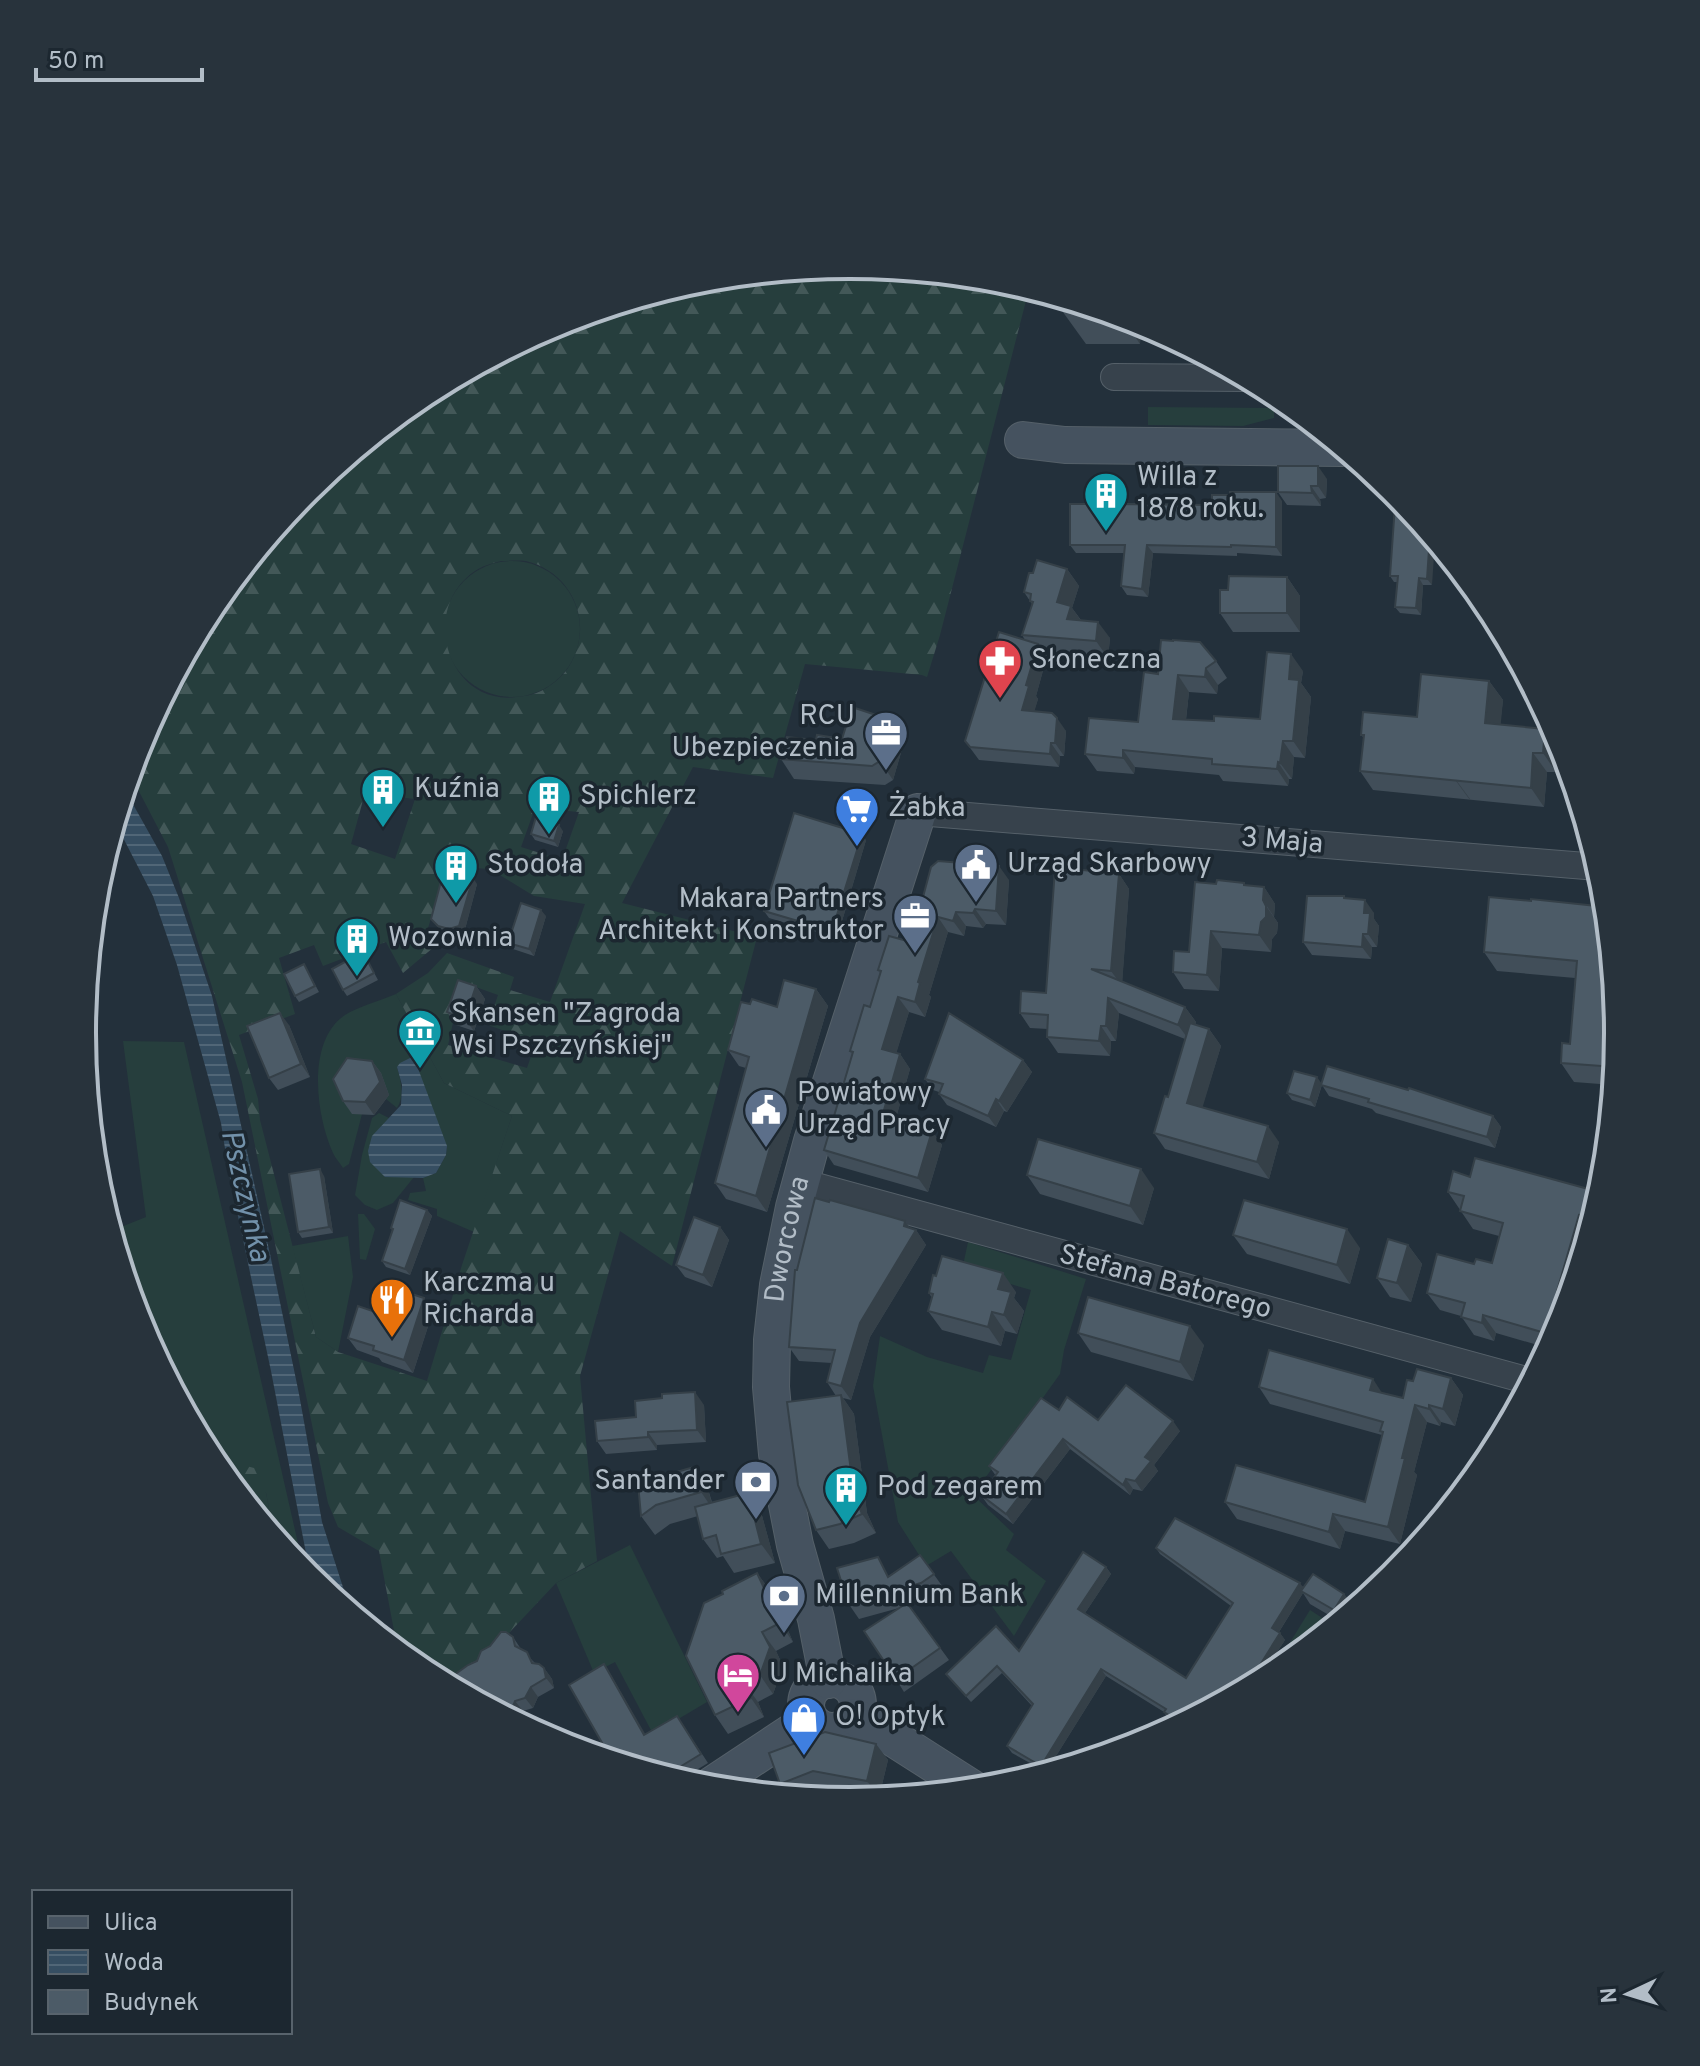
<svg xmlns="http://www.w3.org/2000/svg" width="1700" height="2066" font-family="Overpass,sans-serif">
<defs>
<pattern id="forest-firs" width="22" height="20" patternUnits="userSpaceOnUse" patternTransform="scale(2)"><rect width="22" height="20" fill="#263e3d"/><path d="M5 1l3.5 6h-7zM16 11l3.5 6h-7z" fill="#435858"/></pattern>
<pattern id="water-rules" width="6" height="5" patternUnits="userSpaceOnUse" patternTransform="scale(2)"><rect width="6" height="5" fill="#364e62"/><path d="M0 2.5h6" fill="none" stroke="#516677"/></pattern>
</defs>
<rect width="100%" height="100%" fill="#23303b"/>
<g fill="#263e3d">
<path d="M1148,407L1274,408V418L1243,426L1148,425Z"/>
<circle cx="512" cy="629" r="68"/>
<path d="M396,994L444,1083L512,1116L474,1232L437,1216V1209L408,1200L410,1193L426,1191L423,1178L436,1173L446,1155L447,1146L397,1067C401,1081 405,1096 397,1108L386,1099L389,1095L362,1114L349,1164L343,1168C340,1163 335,1158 333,1153C316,1116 306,1041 345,1015C357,1007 382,1000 396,994Z"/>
<path d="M123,1041L184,1042L305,1574L274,1535L266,1493L232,1462L223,1473L211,1459L140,1326L111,1231L146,1217Z"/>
<path d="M379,1113L389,1118L372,1137L385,1177H414L393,1203L377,1210L365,1205L355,1195L362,1155L372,1118Z"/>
<path d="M358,1214H364L375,1229L366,1260L360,1259Z"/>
<path d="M348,1236L353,1277L338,1352L316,1337L292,1246Z"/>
<path d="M968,1242L1086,1279L1064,1350L1060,1374L973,1495L1014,1534L1006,1550L1046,1581L1014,1636L951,1551L926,1566L898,1522L873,1386L880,1336L927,1357L983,1373L989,1355L1011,1360L1031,1290L962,1270Z"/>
<path d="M630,1545L707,1702L653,1734L615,1662L594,1673L556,1583Z"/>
<path d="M1310,1610L1333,1625L1270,1675Z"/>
</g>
<g fill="url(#forest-firs)" fill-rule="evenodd">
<path d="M850,265L1000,280L1029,289L940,635L927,677L922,675L805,664L773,778L693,767L622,903L757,937L672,1266L620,1231L580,1376L597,1561L556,1583L456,1689L423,1671L393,1647L396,1641L379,1551L338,1527L328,1503L242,1082L168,847L130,774L141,739L212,606L307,490L424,394L557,323L701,280ZM501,561C509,561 518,560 526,561C569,571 592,617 574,657C567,673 556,683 541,691C533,695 525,696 517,697C447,707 417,606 478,569C485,565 494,563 501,561ZM365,793L415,799L395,859L351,844ZM535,808L579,812L562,860L521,847ZM447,866L490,869L534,896L585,904L550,1002L510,990L514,977L447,953L428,973L396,994L444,1083L512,1116L462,1265L427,1381L338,1352L316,1337L260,1120L258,1099L239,1035L295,1014L279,958L314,945L323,966L386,942L403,973L434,947L428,928ZM462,982L498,995L488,1025L536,1042L527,1068L448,1045Z"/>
<path d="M231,1462L254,1468L266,1493L274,1535L223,1473Z"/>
</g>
<g fill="url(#water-rules)">
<path d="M125,790L162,856L179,898L212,996L270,1254L299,1394L322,1522L351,1612L311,1579L271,1371L229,1174L221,1123L177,965L153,896L115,822Z"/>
<path d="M412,1057L416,1063L447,1146L446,1155L436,1173L423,1178L385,1177L370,1162L368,1151L372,1136L401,1105L402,1085L397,1067L400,1063Z"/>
</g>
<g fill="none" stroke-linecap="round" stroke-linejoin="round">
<g stroke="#556069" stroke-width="28">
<g id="street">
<path d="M1114,377L1245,378"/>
<path d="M918,812L1598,867"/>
<path d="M801,1182L1530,1381"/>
</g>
</g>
<g stroke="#556069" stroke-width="38">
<g id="secondary">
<path d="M1023,440L1065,445L1342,448"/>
<circle cx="832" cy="1705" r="26"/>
<path id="s1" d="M828,1680L816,1619L795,1545L777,1454L771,1387L772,1340L778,1285L794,1207L812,1141L918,812"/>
<path d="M855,1717L882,1731L973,1789"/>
<path d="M709,1787L810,1720"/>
</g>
</g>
<use href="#street" stroke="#37424c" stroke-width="26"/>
<use href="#secondary" stroke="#45525f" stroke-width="36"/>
</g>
<g fill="#414e59">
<path d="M1060,298L1141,323L1140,344H1086L1060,308Z"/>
<path d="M1327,479L1326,498L1320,499L1321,506L1287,505L1278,492Z"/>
<path d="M1282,501V556L1237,553V556L1153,553L1148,597L1127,595L1121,586L1124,553H1076L1070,545L1116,503L1212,505Z"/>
<path d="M1395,505L1432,585H1423L1421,615L1400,613L1395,607L1397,582H1394L1390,576Z"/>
<path d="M1067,569L1079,586L1072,608L1081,620L1110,638L1108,658L1044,652L1047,656L1036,696L1038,699L1034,711L1066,731L1064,756H1060L1059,767L979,760L965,741L1025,640L1022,635L1032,604L1024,592L1033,573Z"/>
<path d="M1287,577L1300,596V632H1233L1220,613L1228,590Z"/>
<path d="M1216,661L1227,678L1218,685L1217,694L1189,692L1186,720L1214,721L1260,719L1303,671L1301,683L1311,697L1305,758L1294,757L1292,779H1289L1288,786L1223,781L1219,775L1135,767L1134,774L1097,771L1085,754L1138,722L1158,674Z"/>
<path d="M1489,681L1503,700L1500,724L1545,729L1559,748L1556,772H1547L1544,807L1373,790L1360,771L1364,738L1361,735L1417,717Z"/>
<path d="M842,739H905L893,780L885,785L794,779L781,759L816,740Z"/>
<path d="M563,831L558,847L535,840L531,834Z"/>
<path d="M866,840L837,938L769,918L764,911Z"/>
<path d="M931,867L1009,880L1006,925L986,924L983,928L966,926L964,936L948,932L929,995L931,997L925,1017L909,1012L896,1053L900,1054L910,1069L895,1121L932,1131L942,1145L928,1192L834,1165L824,1150L852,1055L850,1051L870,1007L880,974L878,970L911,942Z"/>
<path d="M1119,874L1129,889L1122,982L1185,1007L1196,1022L1195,1025L1209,1029L1221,1046L1202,1107L1279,1142L1269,1179L1165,1149L1154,1133L1168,1097L1185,1039L1119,1013L1116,1041H1111L1110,1056L1058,1053L1047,1037L1048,1029L1030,1028L1020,1013L1046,993Z"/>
<path d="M1244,883L1246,886L1264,887L1275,904L1274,917L1278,923L1277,933L1272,939L1271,952L1222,948L1219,991L1184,989L1173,972L1189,952L1216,884Z"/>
<path d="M477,884L464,933L454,936L443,933L431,919Z"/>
<path d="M1344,896L1346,899L1374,913V919L1379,926L1377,947H1372L1371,959L1312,955L1303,942Z"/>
<path d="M1606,907L1618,1033L1613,1085L1574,1082L1561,1063L1570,1044L1575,978L1497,971L1484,952Z"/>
<path d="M546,916L534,956L513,949L508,943Z"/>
<path d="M363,952L378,980L347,996L343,990Z"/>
<path d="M304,964L319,992L299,1002L295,996Z"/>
<path d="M476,986L485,999L474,1031L456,1025L447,1012Z"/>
<path d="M816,989L828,1006L767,1212L726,1199L715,1183L746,1068L739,1066L728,1050L750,1004L777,1007Z"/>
<path d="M289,1025L310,1077L278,1090L269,1078Z"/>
<path d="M1023,1060L1032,1072L1007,1112L1004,1111L996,1127L947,1105L939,1094V1092L933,1090L925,1079Z"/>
<path d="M372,1061L381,1073L389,1095L374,1115L352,1114L343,1101Z"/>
<path d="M1322,1083L1493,1116L1501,1127L1495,1148L1376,1113L1372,1109L1329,1096L1322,1085L1315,1107L1292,1100L1287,1093Z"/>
<path d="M1027,1175L1154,1188L1143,1225L1040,1194Z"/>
<path d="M324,1176L333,1233L302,1238L298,1232Z"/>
<path d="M1470,1177L1598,1199L1559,1327L1548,1348L1496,1333L1494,1341L1474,1335L1461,1316L1440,1310L1427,1293L1474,1264L1492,1263L1499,1236L1473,1229L1448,1192Z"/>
<path d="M427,1210L432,1216L410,1275L386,1267L382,1261L392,1230L391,1228Z"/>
<path d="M905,1221L910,1228L916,1230L926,1245L870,1337L851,1400L843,1398L854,1414L867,1513L876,1533L854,1543L829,1549L816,1530L836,1396L827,1382L832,1363L799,1361L789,1347L797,1270Z"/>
<path d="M720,1227L729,1240L712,1287L685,1277L676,1265Z"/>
<path d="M1233,1235L1360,1248L1350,1284L1247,1254Z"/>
<path d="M1408,1245L1422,1264L1411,1302L1390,1297L1377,1278Z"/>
<path d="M1016,1292L1014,1298L1024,1311L1017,1334L1005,1331L1001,1346L942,1330L928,1311L932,1298L929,1293Z"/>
<path d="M433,1311L413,1373L382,1362L379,1358L357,1350L348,1338L384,1315Z"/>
<path d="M1078,1333L1204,1345L1193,1381L1091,1352Z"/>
<path d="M1451,1378L1463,1395L1455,1426L1441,1422L1440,1426L1427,1422L1414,1472L1417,1475L1400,1544L1345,1531L1340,1549L1237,1519L1225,1502H1365L1382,1435L1270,1404L1259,1387L1382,1393L1403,1398L1413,1381Z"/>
<path d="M704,1405L706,1442L657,1445V1450L606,1454L597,1441L636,1417Z"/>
<path d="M1059,1410L1098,1420L1180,1431L1154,1465L1158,1471L1142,1491L1133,1489L1130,1495L1070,1449L1013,1524L988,1505L981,1495L996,1476L989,1466Z"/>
<path d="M638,1483L707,1486L712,1502L748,1493L761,1512L775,1563L734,1573L723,1556L717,1558L703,1539L698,1516L670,1524L655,1535L641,1516Z"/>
<path d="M1156,1548L1304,1587L1344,1594L1353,1606L1350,1611L1339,1621L1310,1604L1303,1593L1279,1632L1285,1640L1258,1681L1178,1724L1168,1719L1164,1712L1106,1676L1046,1772L1012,1753L1007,1746L1032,1706L1002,1673L971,1702L946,1674L1019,1651L1106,1567L1111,1574L1085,1613L1186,1678L1231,1606L1160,1554Z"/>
<path d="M920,1555L945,1590L933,1599L909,1605L949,1660L904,1692L896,1679L899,1608L859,1619L848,1603Z"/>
<path d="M757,1573L771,1592L793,1642L776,1651L783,1666L773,1694L758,1702L764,1717L728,1734L715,1715L723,1594Z"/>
<path d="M513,1637L521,1649L535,1663L544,1668L552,1679L554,1688L538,1697L533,1708L523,1711L520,1720L454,1675Z"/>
<path d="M604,1664L645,1735L677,1716L708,1763L680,1780L606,1758Z"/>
<path d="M876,1744L888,1760L879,1797L874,1796L875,1798L852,1801L861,1794L824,1787L801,1796L788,1795L780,1784Z"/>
</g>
<g fill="#354048">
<path d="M1122,317L1141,323L1140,344Z"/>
<path d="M1318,466L1327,479L1326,498L1318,486Z"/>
<path d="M1311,486L1320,499L1321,506L1312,493Z"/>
<path d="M1276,492L1282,501V556L1276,547Z"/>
<path d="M1110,495L1116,503V512L1110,504Z"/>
<path d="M1430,535L1435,541L1432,585L1427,579Z"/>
<path d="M1147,545L1153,553L1148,597L1142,589Z"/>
<path d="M1067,569L1079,586L1072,608L1082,622L1067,619L1057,602Z"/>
<path d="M1287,577L1300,596V632L1287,613Z"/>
<path d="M1419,578L1423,585L1421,615L1416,608Z"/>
<path d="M1098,622L1110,638L1108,658L1096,641Z"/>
<path d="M1038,644L1047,656L1036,696L1038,699L1031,723L1022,710L1026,685Z"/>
<path d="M1291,654L1303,671L1301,683L1311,697L1305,758L1293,741L1289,679Z"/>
<path d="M1206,668L1218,685L1217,694L1205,677Z"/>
<path d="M1178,675L1189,692L1184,736L1173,719Z"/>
<path d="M1489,681L1503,700L1499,742L1485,723Z"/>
<path d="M1057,718L1066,731L1064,756L1055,743Z"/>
<path d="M891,720L905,739L893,780L880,761Z"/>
<path d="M1545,729L1559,748L1556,772L1543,753Z"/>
<path d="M1283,741L1294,757L1292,779L1280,763Z"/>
<path d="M1051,743L1060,756L1059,767L1050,754Z"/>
<path d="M1123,750L1135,767L1134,774L1123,758Z"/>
<path d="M1533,753L1547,772L1544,807L1531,788Z"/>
<path d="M1278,762L1289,779L1288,786L1277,769Z"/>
<path d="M1456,780L1470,799V800L1456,781Z"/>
<path d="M559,825L563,831L558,847L554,841Z"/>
<path d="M862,834L866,840L837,938L832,931Z"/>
<path d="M999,866L1009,880L1006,925L996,911Z"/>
<path d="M1119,874L1129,889L1122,986L1111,971Z"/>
<path d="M473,878L477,884L464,933L459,926Z"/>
<path d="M1264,887L1275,904L1274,917L1263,900Z"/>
<path d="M1365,900L1374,913V919L1379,926L1377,947L1368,934L1364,913Z"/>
<path d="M1266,906L1278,923L1277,933L1272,939L1271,952L1259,935L1261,922Z"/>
<path d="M975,909L986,924L983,928L973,913Z"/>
<path d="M541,910L546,916L534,956L529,949Z"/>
<path d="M956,912L966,926L964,936L953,921Z"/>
<path d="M938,917L948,932L929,995L931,997L925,1017L915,1002L918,982Z"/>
<path d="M1211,931L1222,948L1219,991L1207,975Z"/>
<path d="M1363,934L1372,947L1371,959L1362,947Z"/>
<path d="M476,986L485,999L474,1031L465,1019Z"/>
<path d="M816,989L828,1006L767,1212L756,1196Z"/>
<path d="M898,997L909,1012L893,1064L882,1049Z"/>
<path d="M1108,998L1119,1013L1116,1041L1106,1026Z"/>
<path d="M1185,1007L1196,1022L1189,1040L1178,1025Z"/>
<path d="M280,1013L289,1025L310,1077L301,1064Z"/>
<path d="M1101,1026L1111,1041L1110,1056L1099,1041Z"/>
<path d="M1209,1029L1221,1046L1199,1119L1187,1103Z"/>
<path d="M900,1054L910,1069L892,1132L882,1117Z"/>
<path d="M1023,1060L1032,1072L1007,1112L999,1101Z"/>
<path d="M372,1061L381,1073L389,1095L374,1115L365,1102Z"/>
<path d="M1317,1077L1322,1084L1315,1107L1310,1100Z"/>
<path d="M996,1099L1004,1111L996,1127L988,1116Z"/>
<path d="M1493,1116L1501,1127L1495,1148L1487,1137Z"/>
<path d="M1268,1126L1279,1142L1269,1179L1257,1162Z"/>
<path d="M932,1131L942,1145L928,1192L918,1178Z"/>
<path d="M320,1169L324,1176L333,1233L329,1227Z"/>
<path d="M1141,1169L1154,1188L1143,1225L1130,1206Z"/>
<path d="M1592,1190L1598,1199L1591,1225L1585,1216Z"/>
<path d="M427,1210L432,1216L410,1275L405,1269Z"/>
<path d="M1579,1215L1589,1229L1559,1327L1552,1342L1545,1333Z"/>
<path d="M905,1221L914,1233L916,1230L926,1245L870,1337L851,1400L841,1386L860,1323Z"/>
<path d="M720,1227L729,1240L712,1287L703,1275Z"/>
<path d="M1347,1229L1360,1248L1350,1284L1337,1265Z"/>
<path d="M1408,1245L1422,1264L1411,1302L1397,1283Z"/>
<path d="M1003,1273L1016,1292L1014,1298L1024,1311L1017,1334L1004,1315L998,1289Z"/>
<path d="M424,1298L433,1311L413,1373L404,1360Z"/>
<path d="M992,1312L1005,1331L1001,1346L988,1327Z"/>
<path d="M1483,1315L1496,1333L1494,1341L1482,1323Z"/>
<path d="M1190,1326L1204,1345L1193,1381L1180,1362Z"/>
<path d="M1451,1378L1463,1395L1455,1426L1443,1409Z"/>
<path d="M1373,1379L1384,1396L1370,1390Z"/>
<path d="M695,1392L704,1405L706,1442L697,1430Z"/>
<path d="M841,1395L854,1414L867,1513L876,1533L862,1514L854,1494Z"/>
<path d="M1415,1405L1427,1422L1414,1472L1417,1475L1400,1544L1388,1527L1402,1458Z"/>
<path d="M1429,1405L1441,1422L1440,1426L1429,1409Z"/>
<path d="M1173,1421L1180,1431L1154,1465L1158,1471L1142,1491L1135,1481L1145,1457Z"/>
<path d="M648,1432L657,1445V1450L648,1437Z"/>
<path d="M1063,1439L1070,1449L1013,1524L1006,1514Z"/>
<path d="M694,1467L707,1486L714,1511L701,1492Z"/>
<path d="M1126,1479L1133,1489L1130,1495L1123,1485Z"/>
<path d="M748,1493L761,1512L775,1563L761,1544Z"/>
<path d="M1333,1514L1345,1531L1340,1549L1329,1532Z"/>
<path d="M1106,1567L1111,1574L1083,1616L1078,1609Z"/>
<path d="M757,1573L771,1592L793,1642L780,1623Z"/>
<path d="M1300,1583L1305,1590L1301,1591L1303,1593L1277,1635L1272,1628Z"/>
<path d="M1344,1594L1353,1606L1350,1611L1340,1619L1334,1610Z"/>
<path d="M762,1632L776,1651L783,1666L773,1694L760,1675Z"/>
<path d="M1280,1633L1285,1640L1258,1681L1245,1689Z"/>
<path d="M604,1664L610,1673L651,1744L644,1735Z"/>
<path d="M544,1668L552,1679L554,1688L546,1678Z"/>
<path d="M1101,1669L1106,1676L1046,1772L1041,1766Z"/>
<path d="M744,1683L758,1702L764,1717L751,1698Z"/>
<path d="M531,1687L538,1697L533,1708L525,1698Z"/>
<path d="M515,1701L523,1711L518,1722L507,1716Z"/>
<path d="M876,1744L888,1760L879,1797L867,1781Z"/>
<path d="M868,1788L875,1798L865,1799Z"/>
</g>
<g fill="#4c5b67" stroke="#354048" stroke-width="2">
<path d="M1060,298L1090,307L1060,308Z"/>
<path d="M1278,466H1318V486H1311L1312,493L1278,492Z"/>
<path d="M1230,492H1276V547L1231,545V547L1147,545L1142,589L1121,586L1125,545H1070V504H1090V495H1110V504L1212,505V495H1230Z"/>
<path d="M1395,505L1406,506L1430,535L1427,579L1419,578L1416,608L1395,607L1398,576H1390Z"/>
<path d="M1037,560L1067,569L1057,602L1071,606L1067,619L1098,622L1096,641L1022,635L1033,602L1030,601L1031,594L1024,592L1029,573H1033Z"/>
<path d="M1229,576L1287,577V613H1220V590H1228Z"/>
<path d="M999,632L1038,644L1026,685L1029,686L1022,710L1052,713L1057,718L1055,743H1051L1050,754L970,747L965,741Z"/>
<path d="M1161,640L1173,641V640L1200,642L1216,661L1206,668L1205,677L1178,675L1173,719L1214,721V716L1260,719L1267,652L1291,654L1289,679L1299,680L1293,741H1283L1280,763L1278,762L1277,769L1212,764V759L1123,750V758L1085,754L1089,718L1138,722L1144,672L1158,674Z"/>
<path d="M1421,674L1489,681L1485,723L1545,729L1543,753H1533L1531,788L1360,771L1364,735H1361L1363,712L1417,717Z"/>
<path d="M852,707L891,720L880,761L872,766L781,759L787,737L816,740L817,735L842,739Z"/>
<path d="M794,813L862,834L832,931L764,911Z"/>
<path d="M536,817L559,825L554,841L531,834Z"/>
<path d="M938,861L999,866L996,911L975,909L973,913L956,912L953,921L938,917L918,982L920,983L915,1002L898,997L882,1049L900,1054L882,1117L932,1131L918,1178L824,1150L853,1052L850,1051L864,1005L870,1007L881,971L878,970L889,936L911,942L931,867Z"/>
<path d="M455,867L465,870L473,878L459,926L449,929L438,926L431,919L444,870Z"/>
<path d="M1055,869L1074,871V869L1119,874L1111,971L1091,969L1185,1007L1178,1025L1108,998L1106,1026H1101L1099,1041L1047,1037L1048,1015L1020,1013L1021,991L1046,993Z"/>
<path d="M1217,880L1244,883V885L1264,887L1263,900L1266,906V917L1261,922L1259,935L1211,931L1207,975L1173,972L1174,951L1189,952L1195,882L1216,884Z"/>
<path d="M1307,896H1344V898L1365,900L1364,913H1370L1368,934H1363L1362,947L1303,942Z"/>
<path d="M1489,897L1531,901V899L1606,907L1605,923H1607L1618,1033L1615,1067L1561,1063L1562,1043L1570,1044L1577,961L1484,952Z"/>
<path d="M521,903L541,910L529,949L508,943Z"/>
<path d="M363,952L374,973L343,990L332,969Z"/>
<path d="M304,964L315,986L295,996L284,974Z"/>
<path d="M458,980L476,986L465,1019L447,1012Z"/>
<path d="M784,980L816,989L756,1196L715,1183L749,1057L728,1050L741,1002L750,1004L752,999L777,1007Z"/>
<path d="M280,1013L301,1064L269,1078L247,1026Z"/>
<path d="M949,1013L1023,1060L999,1101L996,1099L988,1116L939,1094L943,1084L925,1079Z"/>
<path d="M1190,1023L1209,1029L1187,1103L1268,1126L1257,1162L1154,1133L1165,1096L1168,1097Z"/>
<path d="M347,1058L372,1061L380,1082L365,1102L343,1101L333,1079Z"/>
<path d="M1327,1066L1408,1090L1409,1088L1493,1116L1487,1137L1368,1102L1369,1099L1321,1085Z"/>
<path d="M1294,1071L1317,1077L1310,1100L1287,1093Z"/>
<path d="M1038,1139L1141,1169L1130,1206L1027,1175Z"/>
<path d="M1475,1158L1592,1190L1585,1216L1579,1215L1545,1333L1483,1315L1482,1323L1461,1317L1465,1303L1427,1293L1437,1254L1474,1264L1476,1259L1492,1263L1503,1223L1460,1211L1464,1196L1448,1192L1453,1171L1470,1177Z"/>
<path d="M320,1169L329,1227L298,1232L289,1174Z"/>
<path d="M815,1198L829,1202L830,1200L888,1216L905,1221L904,1226L916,1230L860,1323L841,1386L827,1382L835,1350L789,1347L795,1270H797Z"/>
<path d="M400,1200L427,1210L405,1269L382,1261L393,1229L391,1228Z"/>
<path d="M1244,1200L1347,1229L1337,1265L1233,1235Z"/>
<path d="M694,1217L720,1227L703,1275L676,1265Z"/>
<path d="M1388,1239L1408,1245L1397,1283L1377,1278Z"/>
<path d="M942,1256L1003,1273L998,1289L1011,1292L1004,1315L992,1312L988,1327L928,1311L933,1294L929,1293L933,1275L936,1276Z"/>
<path d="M393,1288L424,1298L404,1360L373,1350L374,1346L348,1338L358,1306L384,1315Z"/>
<path d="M1088,1297L1190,1326L1180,1362L1078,1333Z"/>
<path d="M1269,1350L1373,1379L1370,1390L1403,1398L1407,1380L1413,1381L1417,1369L1451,1378L1443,1409L1429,1405V1409L1415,1405L1402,1458H1405L1388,1527L1333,1514L1329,1532L1225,1502L1236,1465L1365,1502L1383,1432L1380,1431L1383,1422L1259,1387Z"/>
<path d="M1126,1385L1173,1421L1145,1457L1151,1461L1135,1481L1126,1479L1123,1485L1063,1439L1006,1514L981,1495L998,1472L989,1466L1041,1398L1059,1410L1067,1397L1098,1420Z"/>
<path d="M695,1392L697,1430L648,1432V1437L597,1441L595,1421L636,1417L635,1401L662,1398V1394Z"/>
<path d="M841,1395L854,1494L862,1514L840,1524L816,1530L798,1485L787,1402Z"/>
<path d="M1485,1442L1497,1445L1488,1460L1478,1473Z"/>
<path d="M694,1467L701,1492L656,1505L641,1516L638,1483Z"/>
<path d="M748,1493L761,1544L721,1554L716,1535L703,1539L695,1507Z"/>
<path d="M1175,1518L1300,1583L1272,1628L1280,1633L1245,1689L1181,1723L1164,1712L1166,1709L1101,1669L1041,1766L1007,1746L1033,1704L997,1666L966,1696L946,1674L996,1626L1019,1651L1083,1552L1106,1567L1078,1609L1186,1678L1233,1603L1156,1548Z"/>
<path d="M920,1555L934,1574L921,1583L848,1603L837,1568L878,1557L888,1577Z"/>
<path d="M757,1573L780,1623L762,1632L770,1647L760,1675L744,1683L751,1698L715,1715L686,1656L704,1603L723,1594L722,1591Z"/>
<path d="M1313,1574L1344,1594L1334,1610L1301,1591Z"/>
<path d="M907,1603L940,1648L896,1679L864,1631Z"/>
<path d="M501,1632H506L513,1637L515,1646L527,1652L532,1663L539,1664L544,1668L546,1678L531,1687L525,1698L515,1701L512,1709L507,1716L444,1683L452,1674L454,1675L468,1665L477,1661L481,1651L490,1646Z"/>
<path d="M604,1664L644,1735L677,1716L701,1754L665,1776L642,1769L640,1765L636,1767L606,1758L602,1750L605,1748L569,1685Z"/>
<path d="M825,1732L876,1744L867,1781L813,1771L780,1784L769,1753Z"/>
<path d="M868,1788L865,1799L852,1801Z"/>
<path d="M917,1788L926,1794L902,1796L905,1790L912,1794Z"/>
</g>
<defs>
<g id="building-pin" transform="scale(2.3)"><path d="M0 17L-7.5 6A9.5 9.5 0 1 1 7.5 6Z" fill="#0f9aa8" stroke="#1c2730"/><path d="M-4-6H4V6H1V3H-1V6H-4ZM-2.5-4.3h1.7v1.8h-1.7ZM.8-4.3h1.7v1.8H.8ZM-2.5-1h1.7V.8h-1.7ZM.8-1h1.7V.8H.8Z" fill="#fff"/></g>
<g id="pharmacy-pin" transform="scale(2.3)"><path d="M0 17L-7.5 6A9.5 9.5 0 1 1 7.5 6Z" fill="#e0444e" stroke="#1c2730"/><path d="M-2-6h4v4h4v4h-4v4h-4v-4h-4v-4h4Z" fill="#fff"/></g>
<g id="office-pin" transform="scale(2.3)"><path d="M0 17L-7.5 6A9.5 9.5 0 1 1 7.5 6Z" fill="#5c6f8a" stroke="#1c2730"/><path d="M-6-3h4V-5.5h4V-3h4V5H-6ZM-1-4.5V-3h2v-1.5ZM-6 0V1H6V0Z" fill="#fff"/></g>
<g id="supermarket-pin" transform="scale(2.3)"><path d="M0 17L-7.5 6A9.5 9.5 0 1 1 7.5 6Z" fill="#3f7fe0" stroke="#1c2730"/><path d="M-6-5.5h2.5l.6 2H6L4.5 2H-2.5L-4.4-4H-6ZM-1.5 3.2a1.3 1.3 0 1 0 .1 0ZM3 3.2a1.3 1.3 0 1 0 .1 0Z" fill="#fff"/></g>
<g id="civic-pin" transform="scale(2.3)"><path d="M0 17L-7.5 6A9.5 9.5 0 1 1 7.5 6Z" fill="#5c6f8a" stroke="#1c2730"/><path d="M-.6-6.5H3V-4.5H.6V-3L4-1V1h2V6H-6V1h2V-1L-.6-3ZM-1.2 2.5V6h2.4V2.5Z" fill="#fff"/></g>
<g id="museum-pin" transform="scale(2.3)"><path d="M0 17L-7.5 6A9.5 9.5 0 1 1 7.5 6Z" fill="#0f9aa8" stroke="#1c2730"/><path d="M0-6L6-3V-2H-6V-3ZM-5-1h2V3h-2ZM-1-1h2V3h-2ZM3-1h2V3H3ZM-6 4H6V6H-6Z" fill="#fff"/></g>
<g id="restaurant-pin" transform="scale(2.3)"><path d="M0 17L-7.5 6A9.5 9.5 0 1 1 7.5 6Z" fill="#e8710a" stroke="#1c2730"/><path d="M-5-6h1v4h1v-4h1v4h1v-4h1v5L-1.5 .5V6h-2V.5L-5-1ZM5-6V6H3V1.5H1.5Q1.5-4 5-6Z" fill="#fff"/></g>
<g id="bank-pin" transform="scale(2.3)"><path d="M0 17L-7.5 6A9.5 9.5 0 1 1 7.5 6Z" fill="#5c6f8a" stroke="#1c2730"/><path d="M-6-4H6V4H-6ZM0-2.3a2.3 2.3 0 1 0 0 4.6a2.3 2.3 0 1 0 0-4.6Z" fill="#fff"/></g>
<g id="hotel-pin" transform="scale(2.3)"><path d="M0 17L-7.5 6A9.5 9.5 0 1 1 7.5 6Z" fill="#d1479c" stroke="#1c2730"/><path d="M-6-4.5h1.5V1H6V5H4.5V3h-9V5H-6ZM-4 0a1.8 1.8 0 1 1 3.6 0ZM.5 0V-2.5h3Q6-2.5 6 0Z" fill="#fff"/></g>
<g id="shop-pin" transform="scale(2.3)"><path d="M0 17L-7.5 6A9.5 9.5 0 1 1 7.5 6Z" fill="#3f7fe0" stroke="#1c2730"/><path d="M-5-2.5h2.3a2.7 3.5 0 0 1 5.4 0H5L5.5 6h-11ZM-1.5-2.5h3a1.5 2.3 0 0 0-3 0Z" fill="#fff"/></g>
</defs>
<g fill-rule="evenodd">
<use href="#building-pin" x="1106" y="494"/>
<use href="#pharmacy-pin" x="1000" y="661"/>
<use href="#office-pin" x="886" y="733"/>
<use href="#building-pin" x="383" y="790"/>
<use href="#building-pin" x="549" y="797"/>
<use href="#supermarket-pin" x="857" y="809"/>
<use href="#civic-pin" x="976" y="865"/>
<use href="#building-pin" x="456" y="866"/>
<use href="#office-pin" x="915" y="916"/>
<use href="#building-pin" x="357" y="939"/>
<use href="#museum-pin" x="420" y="1031"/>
<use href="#civic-pin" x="766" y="1110"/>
<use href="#restaurant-pin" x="392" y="1300"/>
<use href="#bank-pin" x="756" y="1482"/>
<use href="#building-pin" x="846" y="1488"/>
<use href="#bank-pin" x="784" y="1596"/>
<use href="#hotel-pin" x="738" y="1675"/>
<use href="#shop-pin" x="804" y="1718"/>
</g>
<g text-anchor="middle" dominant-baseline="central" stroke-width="7" stroke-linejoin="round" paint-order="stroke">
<g font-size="28" fill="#b2bdc7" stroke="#1c2730" text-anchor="start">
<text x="1137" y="478">Willa z<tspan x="1137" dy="32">1878 roku.</tspan></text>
<text x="1031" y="661">Słoneczna</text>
<text x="855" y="717" text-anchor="end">RCU<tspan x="855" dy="32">Ubezpieczenia</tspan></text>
<text x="414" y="790">Kuźnia</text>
<text x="580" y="797">Spichlerz</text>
<text x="888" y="809">Żabka</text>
<text x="1007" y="865">Urząd Skarbowy</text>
<text x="487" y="866">Stodoła</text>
<text x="884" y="900" text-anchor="end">Makara Partners<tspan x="884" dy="32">Architekt i Konstruktor</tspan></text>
<text x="388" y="939">Wozownia</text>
<text x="451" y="1015">Skansen "Zagroda<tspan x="451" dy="32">Wsi Pszczyńskiej"</tspan></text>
<text x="797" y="1094">Powiatowy<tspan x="797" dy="32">Urząd Pracy</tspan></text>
<text x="423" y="1284">Karczma u<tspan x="423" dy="32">Richarda</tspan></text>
<text x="725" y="1482" text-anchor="end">Santander</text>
<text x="877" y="1488">Pod zegarem</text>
<text x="815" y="1596">Millennium Bank</text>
<text x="769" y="1675">U Michalika</text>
<text x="835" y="1718">O! Optyk</text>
</g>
<g font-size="28" fill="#b2bdc7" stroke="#1c2730">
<text transform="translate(1282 842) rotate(5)">3 Maja</text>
<text stroke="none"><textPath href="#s1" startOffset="448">Dworcowa</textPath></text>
<text transform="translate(1165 1283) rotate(15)">Stefana Batorego</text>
</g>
<g font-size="30" font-style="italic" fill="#7291aa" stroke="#1c2730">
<text transform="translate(244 1196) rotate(77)">Pszczynka</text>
</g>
</g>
<path d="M0 0H1700V2066H0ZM96 1033a754 754 0 1 1 1508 0a754 754 0 1 1-1508 0Z" fill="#28333c" fill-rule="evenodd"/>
<path fill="none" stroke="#b2bdc7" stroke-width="4" d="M96 1033a754 754 0 1 1 1508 0a754 754 0 1 1-1508 0Z"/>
<rect x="32" y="1890" width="260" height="144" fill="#1c2730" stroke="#58636c" stroke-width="2"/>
<rect x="48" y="1916" width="40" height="12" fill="#45525f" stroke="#58636c" stroke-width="2"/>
<text x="104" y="1930" font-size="24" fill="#b2bdc7">Ulica</text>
<rect x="48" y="1950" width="40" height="24" fill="url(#water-rules)" stroke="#58636c" stroke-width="2"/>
<text x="104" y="1970" font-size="24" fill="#b2bdc7">Woda</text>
<rect x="48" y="1990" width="40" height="24" fill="#4c5b67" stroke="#58636c" stroke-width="2"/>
<text x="104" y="2010" font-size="24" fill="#b2bdc7">Budynek</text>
<g transform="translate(1628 1994) rotate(266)" stroke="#1c2730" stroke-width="6" paint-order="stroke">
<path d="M0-6L14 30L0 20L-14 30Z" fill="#b2bdc7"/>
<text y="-12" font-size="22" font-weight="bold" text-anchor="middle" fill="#b2bdc7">N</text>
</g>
<path d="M36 68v12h166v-12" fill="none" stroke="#b2bdc7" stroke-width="4"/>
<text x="48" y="68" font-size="24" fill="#b2bdc7" stroke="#1c2730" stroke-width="6" paint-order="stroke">50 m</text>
</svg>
